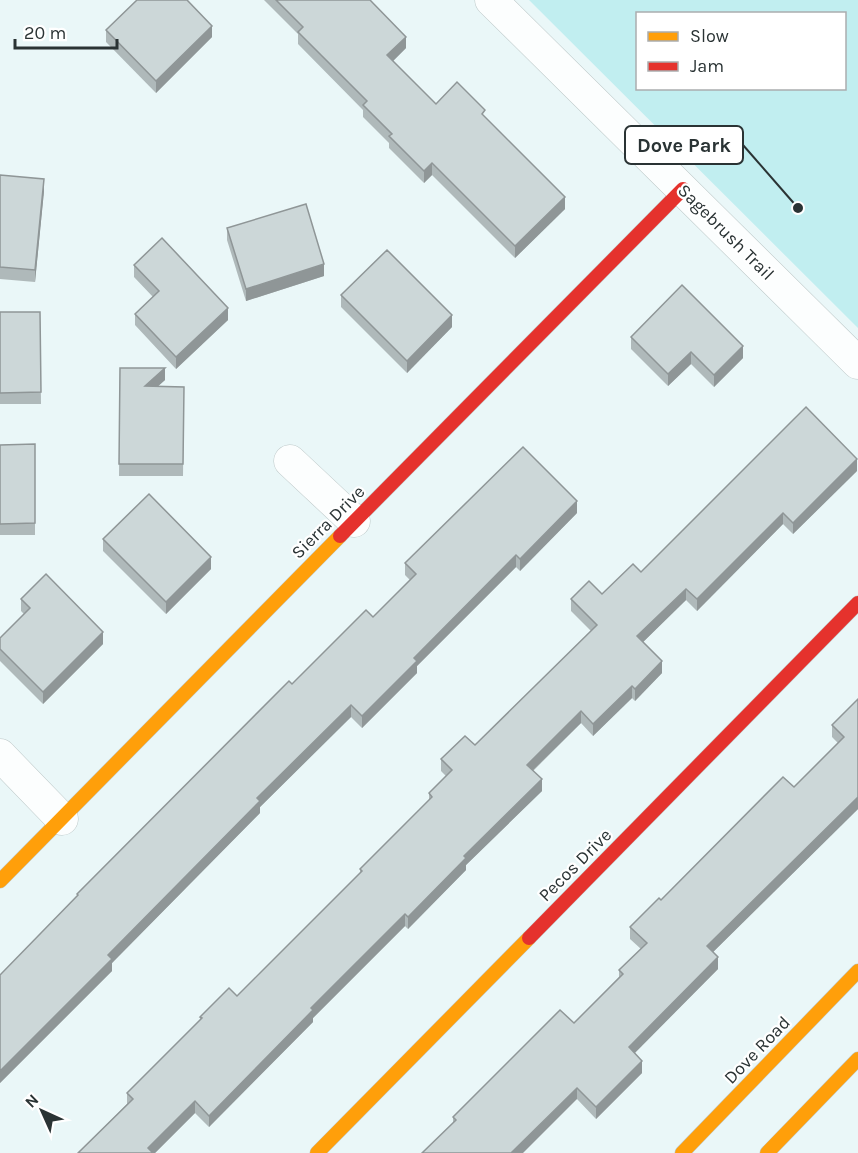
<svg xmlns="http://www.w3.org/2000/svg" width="858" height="1153" font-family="Karla,sans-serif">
<rect width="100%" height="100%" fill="#eaf7f8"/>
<path fill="#c1eef0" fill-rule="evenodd" d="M529,0H858V328ZM638,14H844V88H638Z"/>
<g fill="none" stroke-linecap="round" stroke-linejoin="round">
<g stroke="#bcc7c7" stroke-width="33">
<g id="street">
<path d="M491,0L858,363"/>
<path d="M290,461L354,521"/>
<path d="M0,755L62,819"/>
</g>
</g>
<g stroke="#bcc7c7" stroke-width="15">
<g id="slow">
<path d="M0,881L340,536"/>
<path d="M317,1153L529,938"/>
<path d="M682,1153L858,971"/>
<path d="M767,1153L858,1059"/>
</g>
</g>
<g stroke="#bcc7c7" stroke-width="15">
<g id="jam">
<path d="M340,536L683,189"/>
<path d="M529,938L858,603"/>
</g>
</g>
<use href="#street" stroke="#fcfefe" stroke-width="32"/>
<use href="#slow" stroke="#ff9f0a" stroke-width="14"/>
<use href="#jam" stroke="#e5322d" stroke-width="14"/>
</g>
<g fill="#afb9ba">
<path d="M264,0H370L406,48L393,61L436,104L485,117L565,209L515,258L432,175L424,183L389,148V143L363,117V110L298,44V34Z"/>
<path d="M106,30L212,37L156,93L106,42Z"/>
<path d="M0,175L44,191L35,282L0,279Z"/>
<path d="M227,228L324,276L246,301L227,240Z"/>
<path d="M134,265L228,320L176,369L135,325V314L153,297L134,277Z"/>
<path d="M341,295L452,327L407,373L341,307Z"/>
<path d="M0,312H40L41,404H0Z"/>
<path d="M631,337L743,358L714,387L691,364L668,386L631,349Z"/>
<path d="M120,368L165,380L158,386L184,387L183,476H119Z"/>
<path d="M35,444V535H0V445Z"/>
<path d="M857,471L793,534L783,524L697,611L686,600L643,642L662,673L635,701L632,698L593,736L581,723L533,771L542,791L466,865V870L408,929L405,926L313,1018V1022L209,1127L195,1113L155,1153H78L127,1104V1093L200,1020V1017L237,996L360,873V869L429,800V793L446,776L441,771V759L475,745L591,631L571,611V599L602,594L641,572Z"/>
<path d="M577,513L520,571L516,567L417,666V673L362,728L351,717L260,807V813L112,963V971L0,1083V975L77,896V894L292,684L373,617L410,580L405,575V563Z"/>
<path d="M103,539L211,569L166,614L103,551Z"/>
<path d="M21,599L103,644L43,704L0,661V638L24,614L21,611Z"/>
<path d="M858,699V809L713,952L718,969L634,1053L642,1073L596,1119L577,1099L453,1122V1117L574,1023L619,977V970L641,949L630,939V927L794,787L838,743L832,737V725Z"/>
</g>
<g fill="#8f9697">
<path d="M212,26V37L156,93V81Z"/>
<path d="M406,37V48L387,67V55Z"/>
<path d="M432,163V175L424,183V171Z"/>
<path d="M44,179V191L35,282V270Z"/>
<path d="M565,197V209L515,258V246Z"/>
<path d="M324,264V276L246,301V289Z"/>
<path d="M228,308V320L176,369V357Z"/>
<path d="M452,315V327L407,373V361Z"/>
<path d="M743,346V358L714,387V375Z"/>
<path d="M691,352V364L668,386V374Z"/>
<path d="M165,368V380L145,398V386Z"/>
<path d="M857,459V471L793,534V523Z"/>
<path d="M577,501V513L520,571V559Z"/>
<path d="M783,513V524L697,611V599Z"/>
<path d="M516,555V567L417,666V673L362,728V716L414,658Z"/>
<path d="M211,557V569L166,614V602Z"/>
<path d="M686,589V600L637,648V636Z"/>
<path d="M103,632V644L43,704V692Z"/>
<path d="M662,661V673L635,701V689Z"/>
<path d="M632,686V698L593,736V724Z"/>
<path d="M351,705V717L260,807V813L112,963V971L0,1083V1071L108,955L257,798Z"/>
<path d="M581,711V723L527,776V765Z"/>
<path d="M542,779V791L466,865V870L408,929V917L464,856Z"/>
<path d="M858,797V809L707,958V946Z"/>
<path d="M405,914V926L313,1018V1022L209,1127V1116L311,1008Z"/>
<path d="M718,957V969L629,1059V1047Z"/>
<path d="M642,1061V1073L596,1119V1107Z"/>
<path d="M577,1088V1099L523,1153H511Z"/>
<path d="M195,1101V1113L155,1153H148V1148Z"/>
</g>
<g fill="#ccd7d8" stroke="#8f9697" stroke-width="1.5">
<path d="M137,0H187L212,26L156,81L106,30Z"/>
<path d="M276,0H370L406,37L387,55L436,104L457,82L485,110L482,114L565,197L515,246L432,163L424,171L389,136L392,134L363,105L367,101L298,32L303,27Z"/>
<path d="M0,175L44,179L35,270L0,267Z"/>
<path d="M306,204L324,264L246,289L227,228Z"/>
<path d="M162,238L228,308L176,357L135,314L159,291L134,265Z"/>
<path d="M387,250L452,315L407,361L341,295Z"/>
<path d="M682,285L743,346L714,375L691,352L668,374L631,337Z"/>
<path d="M0,312H40L41,392L0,393Z"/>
<path d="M120,368H165L145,386L184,387L183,464H119Z"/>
<path d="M806,407L857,459L793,523L783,513L697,599L686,589L637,636L662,661L635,689L632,686L593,724L581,711L527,765L542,779L464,856L466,858L408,917L405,914L311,1008L313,1010L209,1116L195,1101L148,1148L153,1153H78L133,1099L127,1093L202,1018L200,1017L229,988L237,996L362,871L360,869L432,797L429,793L452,770L441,759L465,736L475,745L597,625L571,599L589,581L602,594L633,564L641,572Z"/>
<path d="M35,444V523L0,524V445Z"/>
<path d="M523,447L577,501L520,559L516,555L414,658L417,661L362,716L351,705L257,798L260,801L108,955L112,959L0,1071V975L78,895L77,894L289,681L292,684L366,610L373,617L416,574L405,563Z"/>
<path d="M149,494L211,557L166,602L103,539Z"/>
<path d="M46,574L103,632L43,692L0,649V638L30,608L21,599Z"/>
<path d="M858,699V797L707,946L718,957L629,1047L642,1061L596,1107L577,1088L511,1153H422L456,1120L453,1117L560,1010L574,1023L623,974L619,970L647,943L630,927L659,898L661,900L783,777L794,787L844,737L832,725Z"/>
</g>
<g text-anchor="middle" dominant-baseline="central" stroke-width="4.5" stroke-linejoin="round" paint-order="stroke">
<g font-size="18" fill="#2a3334" stroke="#fff">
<text transform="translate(726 232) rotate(45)">Sagebrush Trail</text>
<text transform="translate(328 522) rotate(-45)">Sierra Drive</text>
<text transform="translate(575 865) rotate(-45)">Pecos Drive</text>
<text transform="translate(757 1050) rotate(-46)">Dove Road</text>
</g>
</g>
<path fill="none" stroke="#2a3334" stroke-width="2" d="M798 208L743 145"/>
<circle fill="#2a3334" stroke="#fff" stroke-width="2" cx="798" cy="208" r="6"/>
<rect fill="#fff" stroke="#2a3334" stroke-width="2" x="625" y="126" width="118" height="38" rx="6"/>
<g font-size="20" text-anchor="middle" font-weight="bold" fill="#2a3334">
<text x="684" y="152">Dove Park</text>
</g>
<rect x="636" y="12" width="210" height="78" fill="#ffffff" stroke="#aaadae" stroke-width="1.5"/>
<rect x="648" y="32" width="30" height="9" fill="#ff9f0a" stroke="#aaadae" stroke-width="1.5"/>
<text x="690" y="42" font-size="18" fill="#2a3334">Slow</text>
<rect x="648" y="62" width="30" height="9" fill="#e5322d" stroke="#aaadae" stroke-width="1.5"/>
<text x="690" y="72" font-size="18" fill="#2a3334">Jam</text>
<g transform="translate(42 1111) rotate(315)" stroke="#ffffff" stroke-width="4.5" paint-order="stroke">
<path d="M0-4.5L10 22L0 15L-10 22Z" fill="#2a3334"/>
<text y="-9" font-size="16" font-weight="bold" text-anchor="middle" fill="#2a3334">N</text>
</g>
<path d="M15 39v9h102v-9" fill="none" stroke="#2a3334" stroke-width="3"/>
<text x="24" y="39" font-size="18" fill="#2a3334" stroke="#ffffff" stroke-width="4.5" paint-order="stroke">20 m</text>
</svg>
